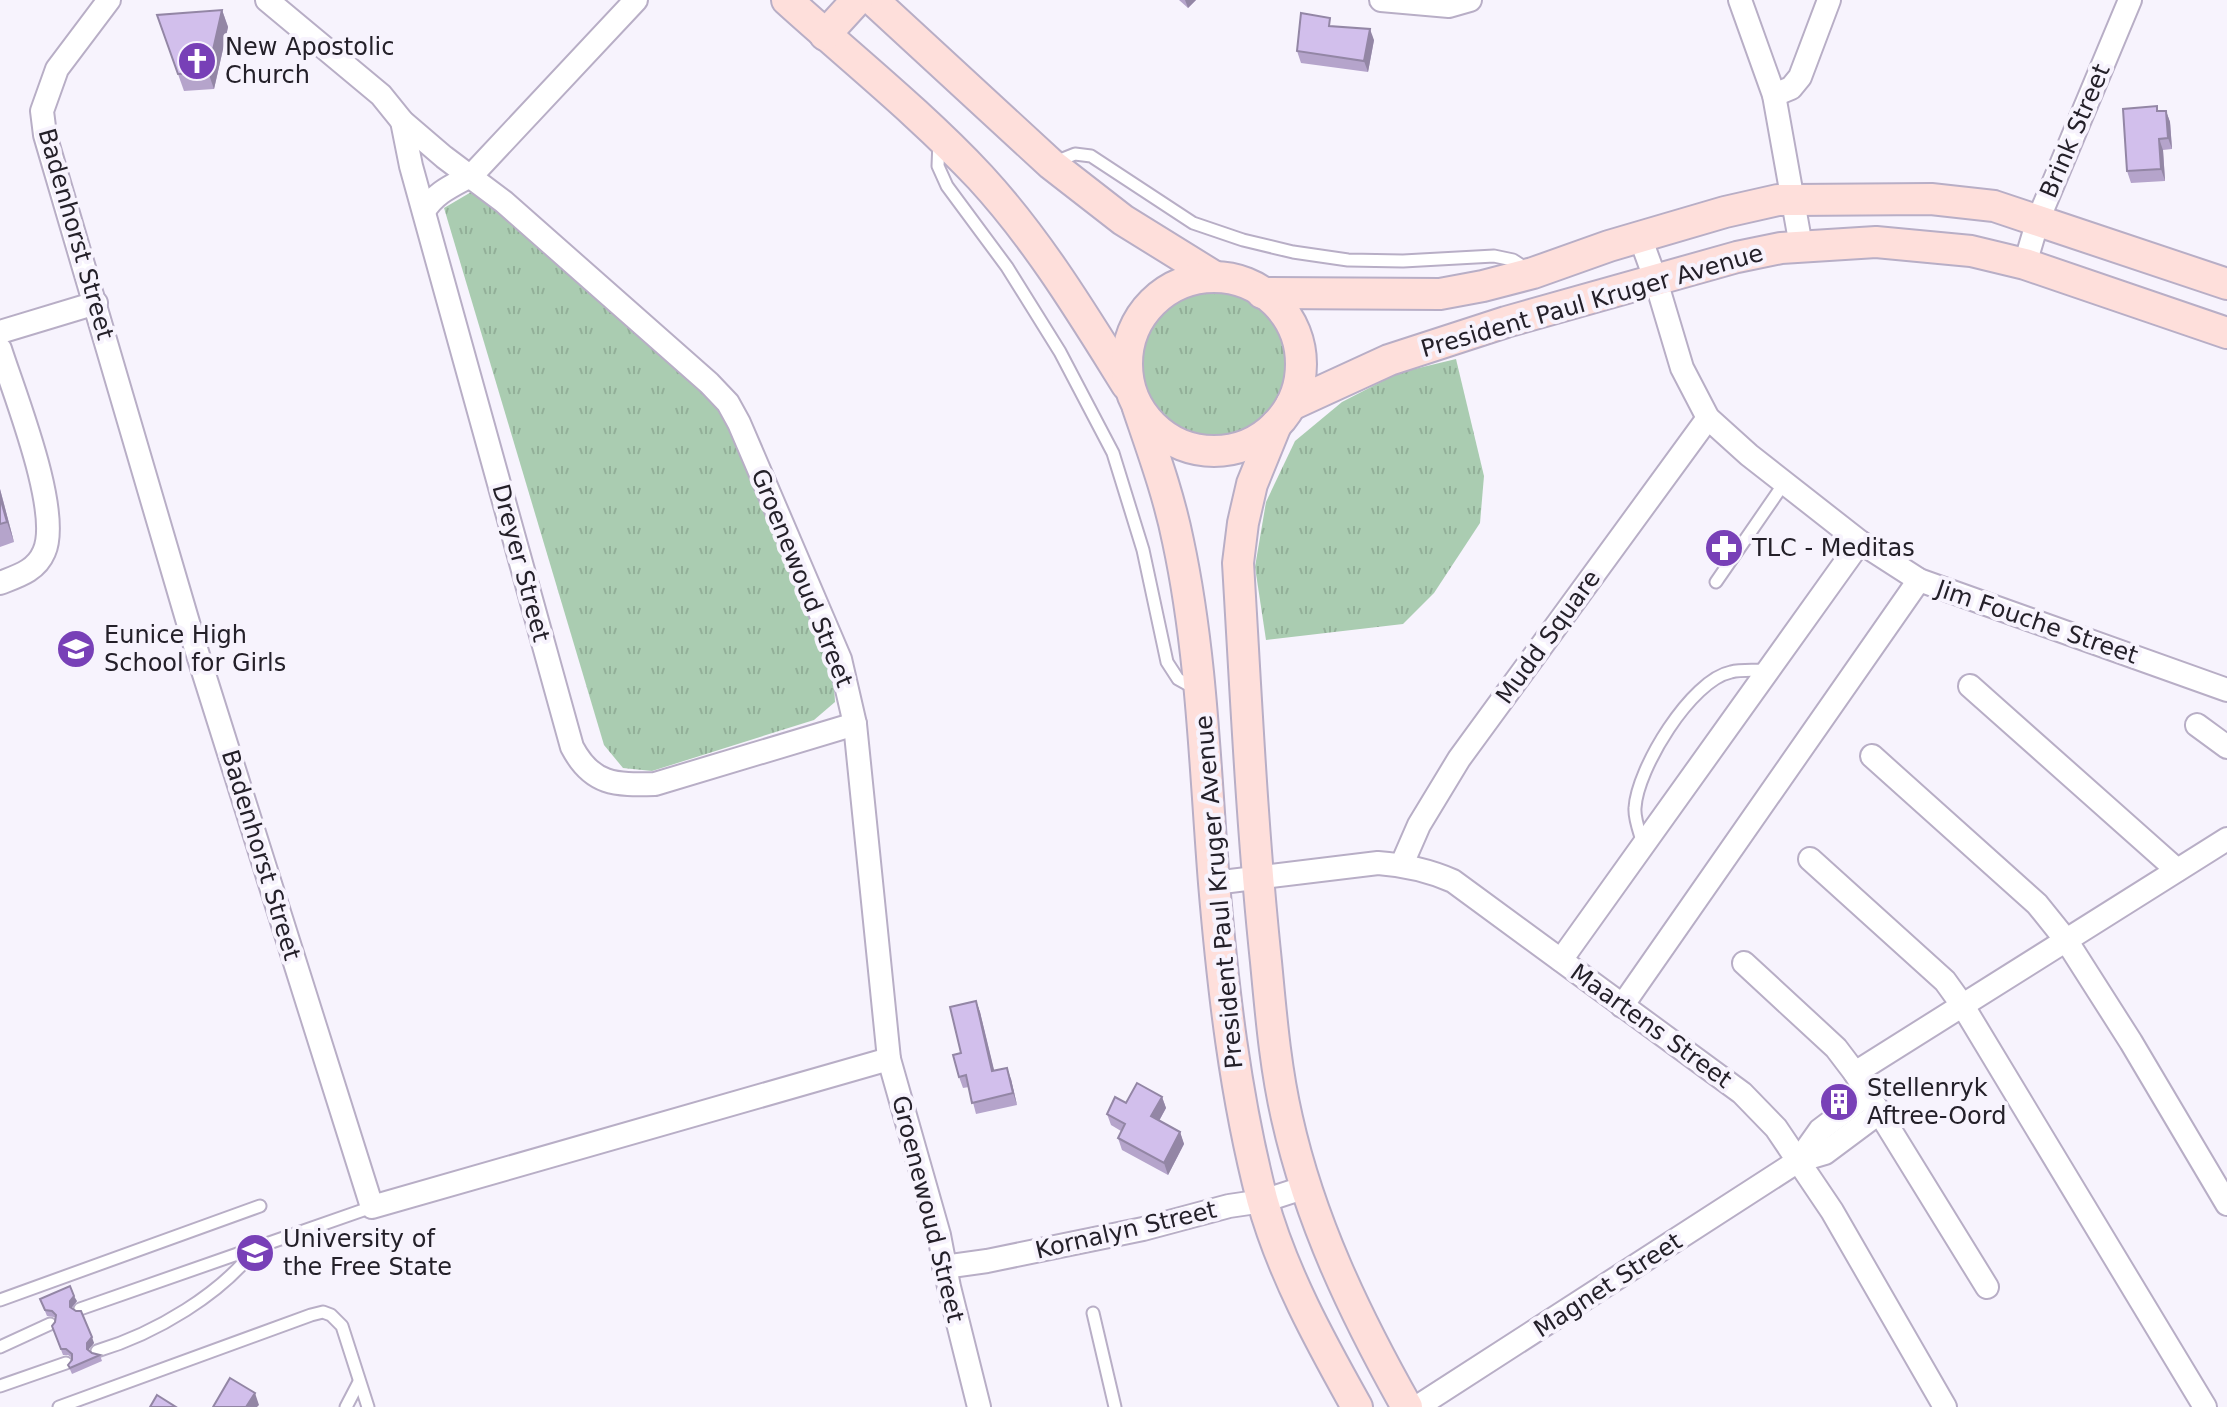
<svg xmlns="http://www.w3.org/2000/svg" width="2227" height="1407" font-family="'DejaVu Sans',sans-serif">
<defs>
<pattern id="grass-tufts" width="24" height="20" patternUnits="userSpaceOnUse" patternTransform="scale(2)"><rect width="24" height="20" fill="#aaccb1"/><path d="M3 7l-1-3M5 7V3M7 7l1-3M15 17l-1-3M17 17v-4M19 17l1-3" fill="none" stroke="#92af98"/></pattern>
</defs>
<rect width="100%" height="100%" fill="#f7f3fd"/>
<g fill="url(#grass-tufts)">
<path d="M478,188L727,412L833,669L835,702L814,720L652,771L623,768L604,745L444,208Z"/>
<circle cx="1218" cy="362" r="77"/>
<path d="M1456,359L1484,476L1480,523L1434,593L1403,624L1266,640L1255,567L1266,502L1295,441L1342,402L1398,373Z"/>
</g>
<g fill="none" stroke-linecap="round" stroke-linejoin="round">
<g stroke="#b8aec6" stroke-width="15">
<g id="lane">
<path d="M939,141L938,166L947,186L1007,267L1060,352L1113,453L1143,550L1167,662L1178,679L1196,689"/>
<path d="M1055,162L1075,154L1091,156L1193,223L1243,240L1293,252L1348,260L1403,261L1494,256L1513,260L1527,269"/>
<path d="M1716,582L1785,482"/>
<path d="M1643,844C1640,833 1634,819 1635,808C1637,769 1691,680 1731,672C1742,669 1756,671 1768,670"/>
<path d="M0,1300L260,1206"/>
<path d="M80,1309L372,1207"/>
<path d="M1093,1313L1115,1407"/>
<path d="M0,1347L50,1324"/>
<path d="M97,1351C154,1334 223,1294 258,1245"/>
<path d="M0,1386L66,1363"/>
<path d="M59,1407L311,1315L323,1312L331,1315L342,1326L368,1407"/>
<path d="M346,1407L359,1382"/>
</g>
</g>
<g stroke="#b8aec6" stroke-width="26">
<g id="street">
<path d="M109,0L57,69L42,111L45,135L192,636L372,1207L889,1059"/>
<path d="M267,0L381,95L402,121L444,157L504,202L709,383L728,403L739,423L840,659L855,724L889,1059L939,1235L949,1287L979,1407"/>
<path d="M1381,0L1449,6L1470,0"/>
<path d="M1740,0L1774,95L1801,246"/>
<path d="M1774,95L1791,88L1800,77L1829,0"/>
<path d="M402,121L411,166L572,747C592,785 615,785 655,784L855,724"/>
<path d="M424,211C436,192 452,186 472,175L636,0"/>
<path d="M1640,237L1656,281L1682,368L1708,418L1749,455L1860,542L1919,580L2227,690"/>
<path d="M2025,264L2038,220L2130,0"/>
<path d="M0,332L96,303"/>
<path d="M0,349C14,393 62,512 44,552C36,571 18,576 0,583"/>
<path d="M1970,686L2177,870"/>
<path d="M2197,725L2227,747"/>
<path d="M1872,756L2037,904L2066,940L2131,1042L2227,1204"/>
<path d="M1810,859L1945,981L1963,1006L2205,1407"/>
<path d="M1402,864L1419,825L1459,759L1708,418"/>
<path d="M1214,883L1378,863C1405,865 1428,870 1453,881L1742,1093L1776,1128L1832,1211L1945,1407"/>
<path d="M1561,960L1860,542"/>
<path d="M1744,963L1836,1048L1855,1073L1987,1287"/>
<path d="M1622,1006L1919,580"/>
<path d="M1855,1073L2227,839"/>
<path d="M1798,1161L1820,1130L1869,1093"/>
<path d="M944,1267L987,1261L1143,1229L1229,1206L1263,1201L1306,1187"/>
<path d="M1417,1407L1798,1161L1825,1153L1880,1112"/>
</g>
</g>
<g stroke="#b8aec6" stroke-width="34">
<g id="secondary">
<path d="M787,0C851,58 921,114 980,177C1038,240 1082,313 1127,385"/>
<path d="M873,0L1051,164L1123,220L1215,277"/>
<path d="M825,35L857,0"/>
<circle cx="1214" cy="364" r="87"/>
<path d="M1262,293L1440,294L1483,286L1533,273L1609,246L1725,212L1778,200H1793L1931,199L1994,206L2227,284"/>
<path d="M1291,405L1389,360L1506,322L1737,257L1781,248L1876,242L1971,251L2025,264L2227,333"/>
<path d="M1138,408C1153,452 1169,496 1178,541C1202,653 1205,769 1214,883C1223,989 1235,1095 1262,1199C1282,1272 1320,1341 1357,1407"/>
<path d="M1276,425L1252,484L1243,523L1238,563C1246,696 1252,829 1266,962C1271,1014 1275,1066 1287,1118C1310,1221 1355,1315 1407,1407"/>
</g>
</g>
<use href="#lane" stroke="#fff" stroke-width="11"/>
<use href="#street" stroke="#fff" stroke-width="22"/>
<use href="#secondary" stroke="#fedfdb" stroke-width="30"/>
</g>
<g fill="#b5a4cb">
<path d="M1179,0H1196L1188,8Z"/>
<path d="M222,10L228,27L214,89L184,91L157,15Z"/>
<path d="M1333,26L1374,40L1368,72L1301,63L1297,51Z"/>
<path d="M2159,111H2166L2170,122L2172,149L2163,150L2165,181L2131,183L2127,171Z"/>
<path d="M0,489L14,542L0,547Z"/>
<path d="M976,1001L980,1012L994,1071L1011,1079L1017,1105L976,1114L969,1087L963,1088L959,1077L961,1053Z"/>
<path d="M1162,1097L1166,1108L1159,1121L1180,1132L1184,1144L1168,1175L1122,1150L1118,1138L1121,1131L1111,1125L1107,1114L1126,1103Z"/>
<path d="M40,1299L77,1301L72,1308L94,1343L89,1349V1350L92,1353L100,1355L102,1361L72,1374L68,1365L72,1358L68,1355H63L52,1326L55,1322L56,1318L54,1317L47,1316Z"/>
</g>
<g fill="#9386a5">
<path d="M1185,0H1196L1188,8Z"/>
<path d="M222,10L228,27L214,89L208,72Z"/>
<path d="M1370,29L1374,40L1368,72L1364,61Z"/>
<path d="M2166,111L2170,122L2172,149L2168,138Z"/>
<path d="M2159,139L2163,150L2165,181L2161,169Z"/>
<path d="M0,489L14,542L7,522L0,497Z"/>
<path d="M976,1001L980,1012L997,1082L992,1071Z"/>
<path d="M1007,1068L1011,1079L1017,1105L1013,1093Z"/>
<path d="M1162,1097L1166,1108L1155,1128L1151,1116Z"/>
<path d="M1180,1132L1184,1144L1168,1175L1164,1163Z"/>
<path d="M74,1296L77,1301L72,1307V1312L70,1301Z"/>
<path d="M92,1337L94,1343L89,1349V1354L87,1343Z"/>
<path d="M255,1393L259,1405L257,1407H246Z"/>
</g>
<g fill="#d2bfec" stroke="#9386a5" stroke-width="2">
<path d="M222,10L208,72L178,74L157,15Z"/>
<path d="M1301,13L1330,18L1329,26L1370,29L1364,61L1297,51Z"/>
<path d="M2157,106V111H2166L2168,138L2159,139L2161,169L2127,171L2123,109Z"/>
<path d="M0,497L7,522L0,524Z"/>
<path d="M976,1001L992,1071L1007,1068L1013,1093L972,1103L966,1075L959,1077L953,1055L961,1053L950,1007Z"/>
<path d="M1137,1083L1162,1097L1151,1116L1180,1132L1164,1163L1118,1138L1125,1124L1107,1114L1115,1097L1126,1103Z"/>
<path d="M70,1286L74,1296L70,1301V1307L76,1311H81L92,1337L87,1343V1349L92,1353L100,1355L70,1368L68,1365L72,1360V1354L66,1349H61L52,1326L55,1322L56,1315L52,1311L45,1310L40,1299Z"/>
<path d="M230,1378L255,1393L246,1407H213Z"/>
<path d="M157,1395L176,1407H150Z"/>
</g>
<defs>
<g id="church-disc" transform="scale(2)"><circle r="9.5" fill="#7840b7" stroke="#f7f3fd"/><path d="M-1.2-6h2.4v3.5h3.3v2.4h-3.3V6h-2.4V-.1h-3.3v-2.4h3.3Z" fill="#fff"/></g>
<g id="pharmacy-disc" transform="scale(2)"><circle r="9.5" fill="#7840b7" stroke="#f7f3fd"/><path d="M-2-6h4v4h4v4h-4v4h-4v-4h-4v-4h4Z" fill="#fff"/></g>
<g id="school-disc" transform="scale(2)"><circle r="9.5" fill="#7840b7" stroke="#f7f3fd"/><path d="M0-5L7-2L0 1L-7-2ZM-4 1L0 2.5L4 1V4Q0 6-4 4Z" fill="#fff"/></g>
<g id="building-disc" transform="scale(2)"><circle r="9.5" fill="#7840b7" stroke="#f7f3fd"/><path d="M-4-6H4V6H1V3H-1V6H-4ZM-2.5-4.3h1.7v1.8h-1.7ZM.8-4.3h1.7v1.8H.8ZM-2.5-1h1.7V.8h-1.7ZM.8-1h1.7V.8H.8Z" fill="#fff"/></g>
<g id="university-disc" transform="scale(2)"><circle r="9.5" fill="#7840b7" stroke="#f7f3fd"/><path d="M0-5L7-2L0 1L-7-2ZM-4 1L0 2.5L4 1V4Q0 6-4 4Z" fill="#fff"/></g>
</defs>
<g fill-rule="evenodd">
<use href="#church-disc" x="197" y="61"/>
<use href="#pharmacy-disc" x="1724" y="548"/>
<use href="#school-disc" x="76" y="649"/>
<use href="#building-disc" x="1839" y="1102"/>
<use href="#university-disc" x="255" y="1253"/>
</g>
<g text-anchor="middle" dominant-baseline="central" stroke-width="8" stroke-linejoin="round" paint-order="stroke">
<g font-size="24" fill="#242029" stroke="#f7f3fd" text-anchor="start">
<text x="225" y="47">New Apostolic<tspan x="225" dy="28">Church</tspan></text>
<text x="1752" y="548">TLC - Meditas</text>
<text x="104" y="635">Eunice High<tspan x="104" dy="28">School for Girls</tspan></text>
<text x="1867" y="1088">Stellenryk<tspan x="1867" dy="28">Aftree-Oord</tspan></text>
<text x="283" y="1239">University of<tspan x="283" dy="28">the Free State</tspan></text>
</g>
<g font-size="24" fill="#242029" stroke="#f7f3fd">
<text transform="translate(2075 131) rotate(-67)">Brink Street</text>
<text transform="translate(76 234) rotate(74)">Badenhorst Street</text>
<text transform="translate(1592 301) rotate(-16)">President Paul Kruger Avenue</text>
<text transform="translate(521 563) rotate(75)">Dreyer Street</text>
<text transform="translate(802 578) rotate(68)">Groenewoud Street</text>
<text transform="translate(2037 622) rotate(19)">Jim Fouche Street</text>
<text transform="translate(1548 637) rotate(-54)">Mudd Square</text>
<text transform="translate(261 855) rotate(73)">Badenhorst Street</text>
<text transform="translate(1219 892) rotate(-95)">President Paul Kruger Avenue</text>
<text transform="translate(1651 1026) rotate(36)">Maartens Street</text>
<text transform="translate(928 1209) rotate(76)">Groenewoud Street</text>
<text transform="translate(1126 1230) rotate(-13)">Kornalyn Street</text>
<text transform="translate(1608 1285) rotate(-33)">Magnet Street</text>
</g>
</g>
</svg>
